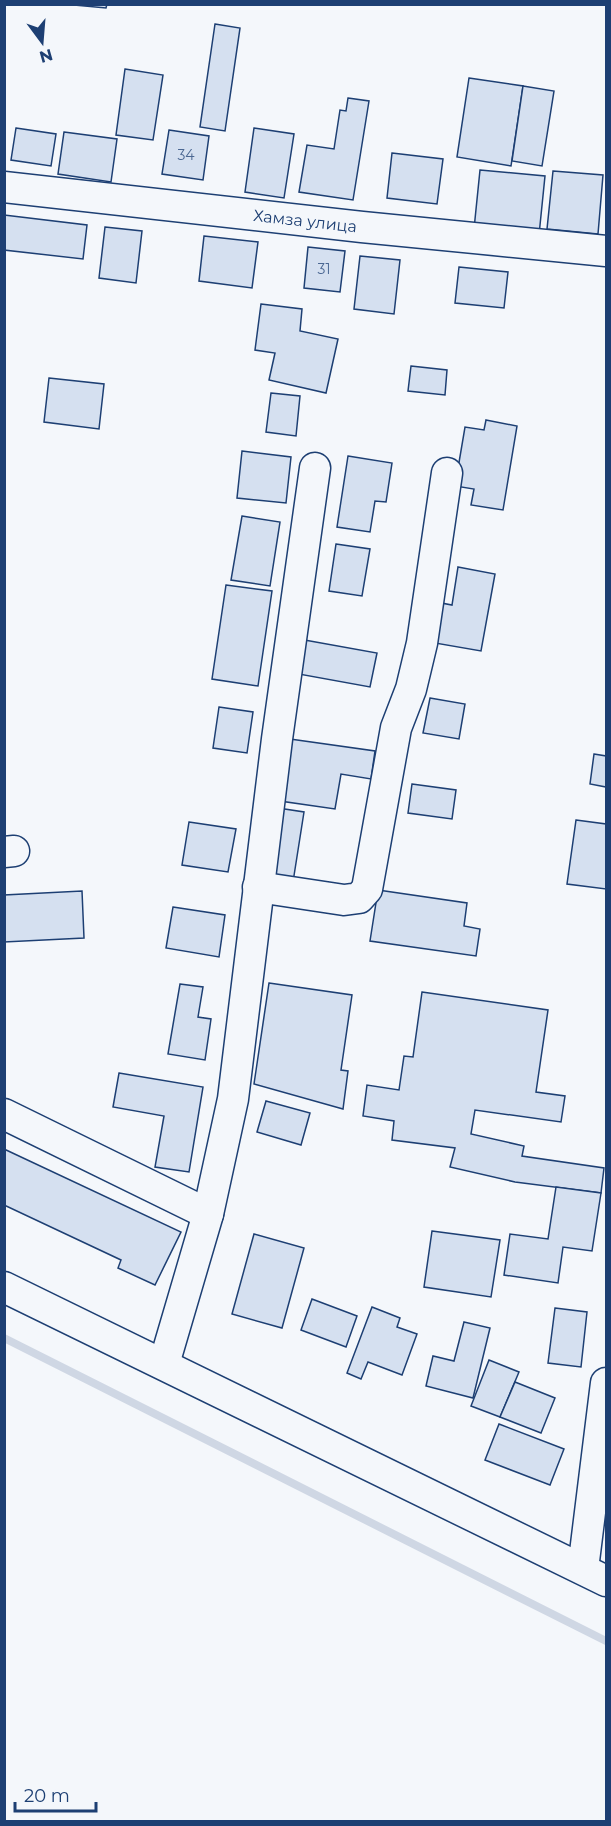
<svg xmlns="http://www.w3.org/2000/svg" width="611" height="1826" font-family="Montserrat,sans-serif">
<rect width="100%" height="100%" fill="#f4f7fb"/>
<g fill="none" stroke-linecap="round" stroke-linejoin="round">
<path stroke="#cfd7e4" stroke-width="8" d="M4,1338L606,1641"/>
</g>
<g fill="#d5e0f0" stroke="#1d3f73" stroke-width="1.5">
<path d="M63,4H107L106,8Z"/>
<path d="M215,24L240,28L225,131L200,127Z"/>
<path d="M125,69L163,75L153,140L116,135Z"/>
<path d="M469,78L523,86L511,166L457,157Z"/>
<path d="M523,86L554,91L542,166L512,161Z"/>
<path d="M348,98L369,101L353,200L299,192L307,145L334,149L340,110L346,111Z"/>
<path d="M16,128L56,134L51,166L11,160Z"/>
<path d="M254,128L294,134L284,198L245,192Z"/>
<path d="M169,130L209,136L203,180L162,174Z"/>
<path d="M64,132L117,139L111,182L58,174Z"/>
<path d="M392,153L443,159L437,204L387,198Z"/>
<path d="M480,170L545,176L539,235L474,229Z"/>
<path d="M553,171L603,175L598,234L547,229Z"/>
<path d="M4,215L87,225L83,259L4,250Z"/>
<path d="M105,227L142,231L136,283L99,278Z"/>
<path d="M204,236L258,242L252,288L199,281Z"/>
<path d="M308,247L345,251L340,292L304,288Z"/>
<path d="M360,256L400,260L394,314L354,309Z"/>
<path d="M459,267L508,272L504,308L455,303Z"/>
<path d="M261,304L302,309L300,331L338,339L326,393L269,380L275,353L255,350Z"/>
<path d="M411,366L447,370L445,395L408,391Z"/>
<path d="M49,378L104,384L99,429L44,422Z"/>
<path d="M271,393L300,396L296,436L266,432Z"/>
<path d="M486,420L517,426L503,510L471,505L474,489L455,486L465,427L484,430Z"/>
<path d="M242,451L291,457L286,503L237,498Z"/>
<path d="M348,456L392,463L386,502L375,501L370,532L337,527Z"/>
<path d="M242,516L280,522L270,586L231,580Z"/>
<path d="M336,544L370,549L362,596L329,591Z"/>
<path d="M458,567L495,574L481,651L429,642L436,602L452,605Z"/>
<path d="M226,585L272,591L258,686L212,679Z"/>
<path d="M299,639L377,653L370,687L293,673Z"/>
<path d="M430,698L465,704L459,739L423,733Z"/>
<path d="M219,707L253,712L247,753L213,748Z"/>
<path d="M290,739L375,751L371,779L341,774L335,809L280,801Z"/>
<path d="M594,754L606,756V787L590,784Z"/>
<path d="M412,784L456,790L452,819L408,813Z"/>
<path d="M278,808L304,812L293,882L267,878Z"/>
<path d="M576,820L606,824V889L567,884Z"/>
<path d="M189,822L236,829L228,872L182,865Z"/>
<path d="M378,890L467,903L464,926L480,929L476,956L370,941Z"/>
<path d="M82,891L84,938L4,942V895Z"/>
<path d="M173,907L225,915L219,957L166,948Z"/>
<path d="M269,983L352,995L341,1070L348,1071L343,1109L254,1084Z"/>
<path d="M180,984L203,987L198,1017L211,1019L205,1060L168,1054Z"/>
<path d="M422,992L548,1010L536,1092L565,1096L561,1122L475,1110L471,1134L524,1146L522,1156L604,1168L601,1193L515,1182L450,1167L455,1148L392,1140L394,1121L363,1116L367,1085L399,1090L404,1056L413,1057Z"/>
<path d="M119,1073L203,1087L189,1172L155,1167L164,1116L113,1107Z"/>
<path d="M266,1101L310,1113L301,1145L257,1132Z"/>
<path d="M4,1149L181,1232L155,1285L118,1268L121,1260L4,1205Z"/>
<path d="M556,1187L601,1193L592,1251L563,1247L558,1283L504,1275L510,1234L548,1239Z"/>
<path d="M432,1231L500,1240L491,1297L424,1287Z"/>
<path d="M254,1234L304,1248L282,1328L232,1314Z"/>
<path d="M312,1299L357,1316L346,1347L301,1330Z"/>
<path d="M372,1307L400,1318L397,1327L417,1334L402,1375L368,1362L361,1379L347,1373Z"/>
<path d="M555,1308L587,1312L581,1367L548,1363Z"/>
<path d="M464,1322L490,1328L473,1398L426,1386L433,1356L454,1361Z"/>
<path d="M489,1360L519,1372L500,1417L471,1406Z"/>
<path d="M515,1382L555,1398L541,1433L500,1417Z"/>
<path d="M499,1424L564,1449L550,1485L485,1460Z"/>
</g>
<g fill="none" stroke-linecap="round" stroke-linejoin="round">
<g stroke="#1d3f73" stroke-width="33">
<g id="minor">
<path id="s1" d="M4,187L362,227L606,251"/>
<path d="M4,852L14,851"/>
<path d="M258,887L344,900L359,898L367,889L396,728L411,689L422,643L447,473"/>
<path d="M4,1114L208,1214"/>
<path d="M4,1287L606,1581"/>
<path d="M164,1364L208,1214L233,1099L277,739L315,468"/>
<path d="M583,1569L606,1383"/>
</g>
</g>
<use href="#minor" stroke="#f4f7fb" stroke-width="30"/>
</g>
<g text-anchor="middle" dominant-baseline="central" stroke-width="4.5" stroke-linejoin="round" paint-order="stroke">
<g font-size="14" fill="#4b6792">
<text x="186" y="155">34</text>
<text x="324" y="269">31</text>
</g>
<g font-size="16" fill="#1d3f73" stroke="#f4f7fb">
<text stroke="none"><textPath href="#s1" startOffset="303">Хамза улица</textPath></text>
</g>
</g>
<rect width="611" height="1826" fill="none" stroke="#1d3f73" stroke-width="12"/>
<g transform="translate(42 42) rotate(164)" stroke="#f4f7fb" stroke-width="4.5" paint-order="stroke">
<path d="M0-4.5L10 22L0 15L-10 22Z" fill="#1d3f73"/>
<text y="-9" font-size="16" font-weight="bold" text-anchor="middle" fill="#1d3f73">N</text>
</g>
<path d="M15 1802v9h81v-9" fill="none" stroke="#1d3f73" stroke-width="3"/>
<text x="24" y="1802" font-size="18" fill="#1d3f73" stroke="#f4f7fb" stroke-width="4.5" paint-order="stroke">20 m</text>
</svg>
